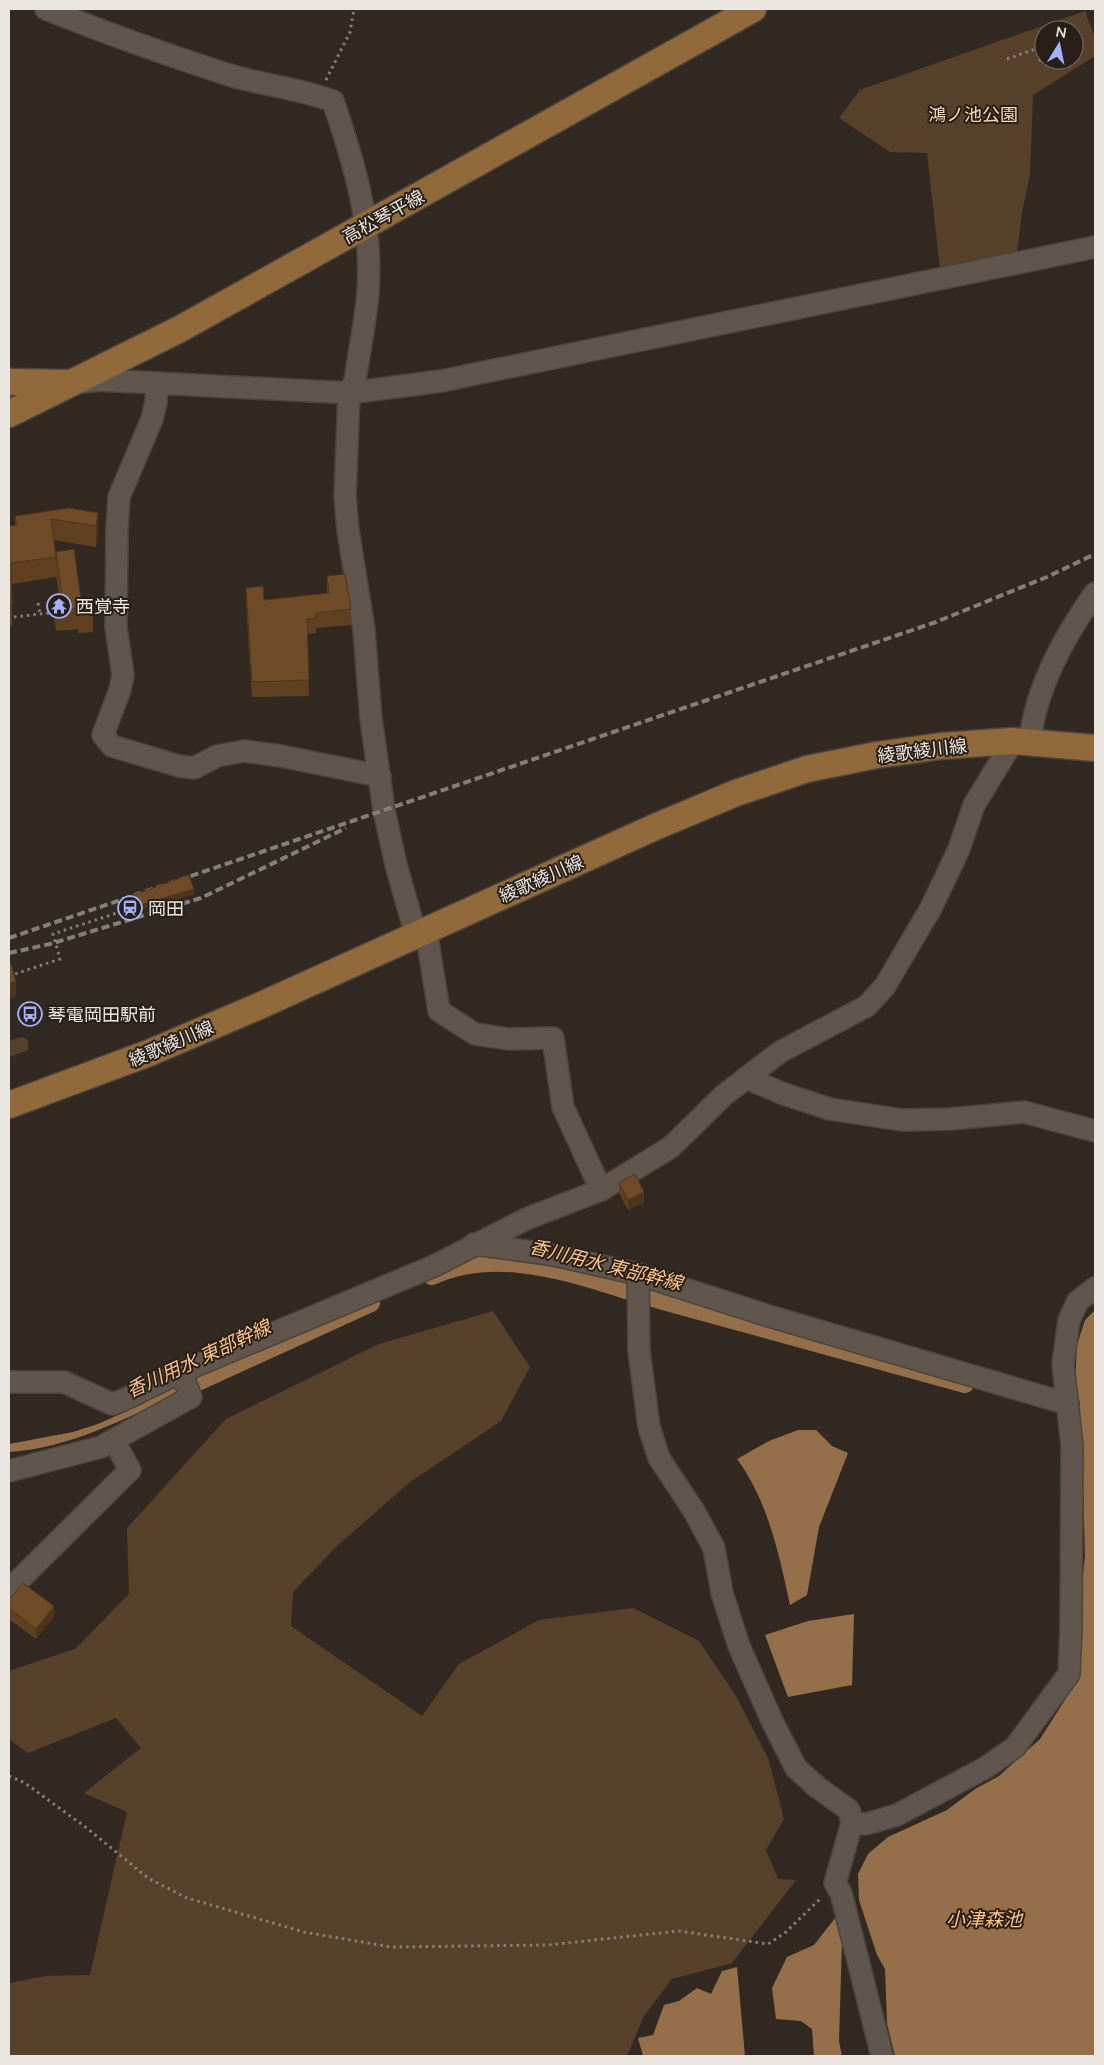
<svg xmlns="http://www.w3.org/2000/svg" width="1104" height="2065" font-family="Lato,'Noto Sans JP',sans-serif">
<rect width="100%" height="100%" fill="#322a22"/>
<g fill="#58412a" fill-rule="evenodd">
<path d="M1085,11L1095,38V56L1033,95L1030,175L1022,212L1017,252L940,268L927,153L890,152L839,118L860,90ZM1044,30H1074V60H1044Z"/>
<path d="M22,1037L28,1040V1050L9,1057V1041Z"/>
<path d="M493,1311L530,1367L501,1421L410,1482L336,1547L293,1592L291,1626L422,1716L459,1664L539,1620L633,1608L699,1641L736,1696L768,1758L784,1819L766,1850L778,1879L796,1880L732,1963L672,1979L644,2016L627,2056H9V1983L46,1976L90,1975L127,1812L84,1793L141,1748L116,1718L28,1753L9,1739V1671L75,1649L129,1594L127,1528L226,1419L379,1344Z"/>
</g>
<g fill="#946f49">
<path d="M1095,1310V2056H895L887,2024L885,1969L877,1955L859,1900L858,1874L868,1854L888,1837L947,1810L975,1789L999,1776L1040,1739L1070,1692L1085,1556L1083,1487L1075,1384L1077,1345L1085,1320Z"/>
<path d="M174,1390L177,1394C123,1420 69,1448 9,1452V1444L73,1432L98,1424Z"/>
<path d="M798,1430H816L832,1446L848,1453L819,1527L807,1595L790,1605C779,1554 768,1501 737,1459L769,1441Z"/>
<path d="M854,1614L852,1685L788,1697L765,1635L808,1621Z"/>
<path d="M843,1908L839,2041L842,2056H814L812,2029L801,2021L776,2019L772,1988L787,1957L814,1945Z"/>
<path d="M737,1967L745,2056H643L638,2038L653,2035L664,2005L679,2001L697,1988L711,1994L722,1971Z"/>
</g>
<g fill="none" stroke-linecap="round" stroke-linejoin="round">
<g stroke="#946f49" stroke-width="18">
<path d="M432,1276C459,1264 490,1261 520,1264C569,1269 615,1288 663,1301C763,1329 864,1356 965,1384"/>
<path d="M154,1402L371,1303"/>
</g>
<g stroke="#4c453e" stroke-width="24">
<g id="minor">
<path d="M46,9C105,33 165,54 226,74C261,85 299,88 333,101C354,162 373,226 368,291C366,321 359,351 355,381L349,393L345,496L348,530L364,630L371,719L384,810L396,865L416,935"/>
<path d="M75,383L99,380L349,393L441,381L1095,247"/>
<path d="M157,385L156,402L152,419L119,497L117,528L116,627L123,675L120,690L103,735L112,746L179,766L194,768L217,756L244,751L281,756L380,776"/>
<path d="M1030,741C1036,687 1064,637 1095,593"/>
<path d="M423,931L428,943L439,1011L475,1034L509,1039L553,1038L563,1107L601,1190"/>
<path d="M746,1078L784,1094L830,1109L902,1120L951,1119L1024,1112L1095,1131"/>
<path d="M474,1244L554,1255L638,1274L769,1316L1068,1404"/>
<path d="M638,1274L639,1351L649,1427L659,1458L694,1511L714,1548L722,1593L739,1646L773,1723L796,1768L817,1787L849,1810L852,1823L835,1883L841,1893L882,2056"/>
<path d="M9,1382H64L112,1404L121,1401L181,1372L434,1266L526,1219L601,1190L671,1147L724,1095L780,1052L867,1006L885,986L931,908L959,849L974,805L1013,741"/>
<path d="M9,1471L101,1447L191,1397L181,1372"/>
<path d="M9,1590L130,1470L114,1441"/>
<path d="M852,1823L866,1824L897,1815L985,1768L1015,1747L1069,1674L1071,1627L1072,1446L1063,1364L1069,1320L1078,1301L1095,1288"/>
</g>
</g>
<g stroke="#4c453e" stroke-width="29">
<g id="major">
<path d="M9,382L68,383"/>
<path d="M9,414L180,329L753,9"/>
<path d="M9,1105L149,1053L257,1007L655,827L736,793L807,769L877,755L941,746L1013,741L1095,748"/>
</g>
</g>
<g stroke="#867f78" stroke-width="3" stroke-dasharray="2.5 4" stroke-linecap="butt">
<path d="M1007,59L1044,46"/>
<path d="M1039,61L1044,58"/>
<path d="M326,80L350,32L354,9"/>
<path d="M38,603L40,614"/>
<path d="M14,617L57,612"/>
<path d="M9,976L60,959L53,934L132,908"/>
<path d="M9,1776L25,1783L88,1829L148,1878L187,1898L304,1932L391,1947L548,1945L679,1931L768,1944L786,1932L822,1897"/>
</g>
<use href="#minor" stroke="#60564d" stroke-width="21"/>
<use href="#major" stroke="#92693a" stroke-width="26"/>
<g stroke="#867f78" stroke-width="4" stroke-dasharray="8 4" stroke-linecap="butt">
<path d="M9,938L936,622L1047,577L1095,554"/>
<path d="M9,953L50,944L201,898L346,828"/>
</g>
</g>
<g fill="#5f4122">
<path d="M98,513V533L96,547L54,540L56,554L81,599L93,611V632L78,633V629L56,631L54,617V597L59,596L56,575V577L12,584V626H9V526L15,525V516Z"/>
<path d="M327,576L351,609V625L316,628V633L307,634L309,696L252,697L246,604V588L264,600L327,593Z"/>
<path d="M194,894L131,913L128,902V897Z"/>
<path d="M619,1183L644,1202L628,1210L619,1193Z"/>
<path d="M9,1600L54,1616L36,1639L9,1619Z"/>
</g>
<g fill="#4e351b">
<path d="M98,513V533L96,547V526Z"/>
<path d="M194,889V894L131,913V908Z"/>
<path d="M16,981V997L9,999V984Z"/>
<path d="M644,1192V1202L628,1210V1200Z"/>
<path d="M54,1606V1616L36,1639V1629Z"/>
</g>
<g fill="#6f4c27" stroke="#4e351b">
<path d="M69,508L98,513L96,526L51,519L56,557L11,563L12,605H9V526L17,525L15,516Z"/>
<path d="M74,549L81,599L92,598L93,611L78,612V608L56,611L54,597L62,596L56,552Z"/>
<path d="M345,574L351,609L316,613V618L307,619L309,680L252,682L246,588L263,586L264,600L329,593L327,576Z"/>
<path d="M189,875L194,889L131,908L128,897Z"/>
<path d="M9,958L16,981L9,984Z"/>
<path d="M635,1174L644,1192L628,1200L619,1183Z"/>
<path d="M23,1583L54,1606L36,1629L9,1608V1600Z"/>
</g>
<defs>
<g id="temple-ring" transform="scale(1.25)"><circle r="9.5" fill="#282018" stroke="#a5b1fc" stroke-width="1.5"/><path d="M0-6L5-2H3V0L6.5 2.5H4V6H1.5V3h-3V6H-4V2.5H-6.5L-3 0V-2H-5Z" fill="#a5b1fc"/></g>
<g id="station-ring" transform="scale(1.25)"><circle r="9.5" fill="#282018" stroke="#a5b1fc" stroke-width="1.5"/><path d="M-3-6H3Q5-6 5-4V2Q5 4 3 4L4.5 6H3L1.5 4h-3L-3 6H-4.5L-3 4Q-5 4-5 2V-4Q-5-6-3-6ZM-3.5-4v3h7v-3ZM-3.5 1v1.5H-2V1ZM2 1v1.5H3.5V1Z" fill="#a5b1fc"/></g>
<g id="bus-ring" transform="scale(1.25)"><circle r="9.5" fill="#282018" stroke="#a5b1fc" stroke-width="1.5"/><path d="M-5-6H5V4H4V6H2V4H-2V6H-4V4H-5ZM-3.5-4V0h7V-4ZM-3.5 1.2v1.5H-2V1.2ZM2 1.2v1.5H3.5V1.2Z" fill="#a5b1fc"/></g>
</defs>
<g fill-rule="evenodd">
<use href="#temple-ring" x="59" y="606"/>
<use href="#station-ring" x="130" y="908"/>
<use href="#bus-ring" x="30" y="1014"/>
</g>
<g text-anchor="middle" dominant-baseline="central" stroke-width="4" stroke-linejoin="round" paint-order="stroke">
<g font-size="18" fill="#fbd8b5" stroke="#282018">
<text x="973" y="114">鴻ノ池公園</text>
</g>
<g font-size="18" fill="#ebe6e0" stroke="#282018">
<text transform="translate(383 216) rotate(-29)">高松琴平線</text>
<text transform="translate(922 750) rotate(-7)">綾歌綾川線</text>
<text transform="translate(541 878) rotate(-24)">綾歌綾川線</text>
<text transform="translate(171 1043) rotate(-23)">綾歌綾川線</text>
</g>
<g font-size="18" fill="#ebe6e0" stroke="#282018" text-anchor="start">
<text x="76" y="606">西覚寺</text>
<text x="148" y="908">岡田</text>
<text x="48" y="1014">琴電岡田駅前</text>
</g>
<g font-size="19" font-style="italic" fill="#fdc388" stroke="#282018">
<text transform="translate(606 1264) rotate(14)">香川用水 東部幹線</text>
<text transform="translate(198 1358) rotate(-25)">香川用水 東部幹線</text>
<text x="984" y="1918">小津森池</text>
</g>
</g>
<rect width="1104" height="2065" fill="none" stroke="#ebe6e0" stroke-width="20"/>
<g transform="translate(1059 45) rotate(10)"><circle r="24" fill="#282018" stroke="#766f68"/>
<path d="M0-4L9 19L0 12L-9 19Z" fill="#a5b1fc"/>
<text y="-8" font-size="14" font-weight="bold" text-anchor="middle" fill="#ebe6e0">N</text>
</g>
</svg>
